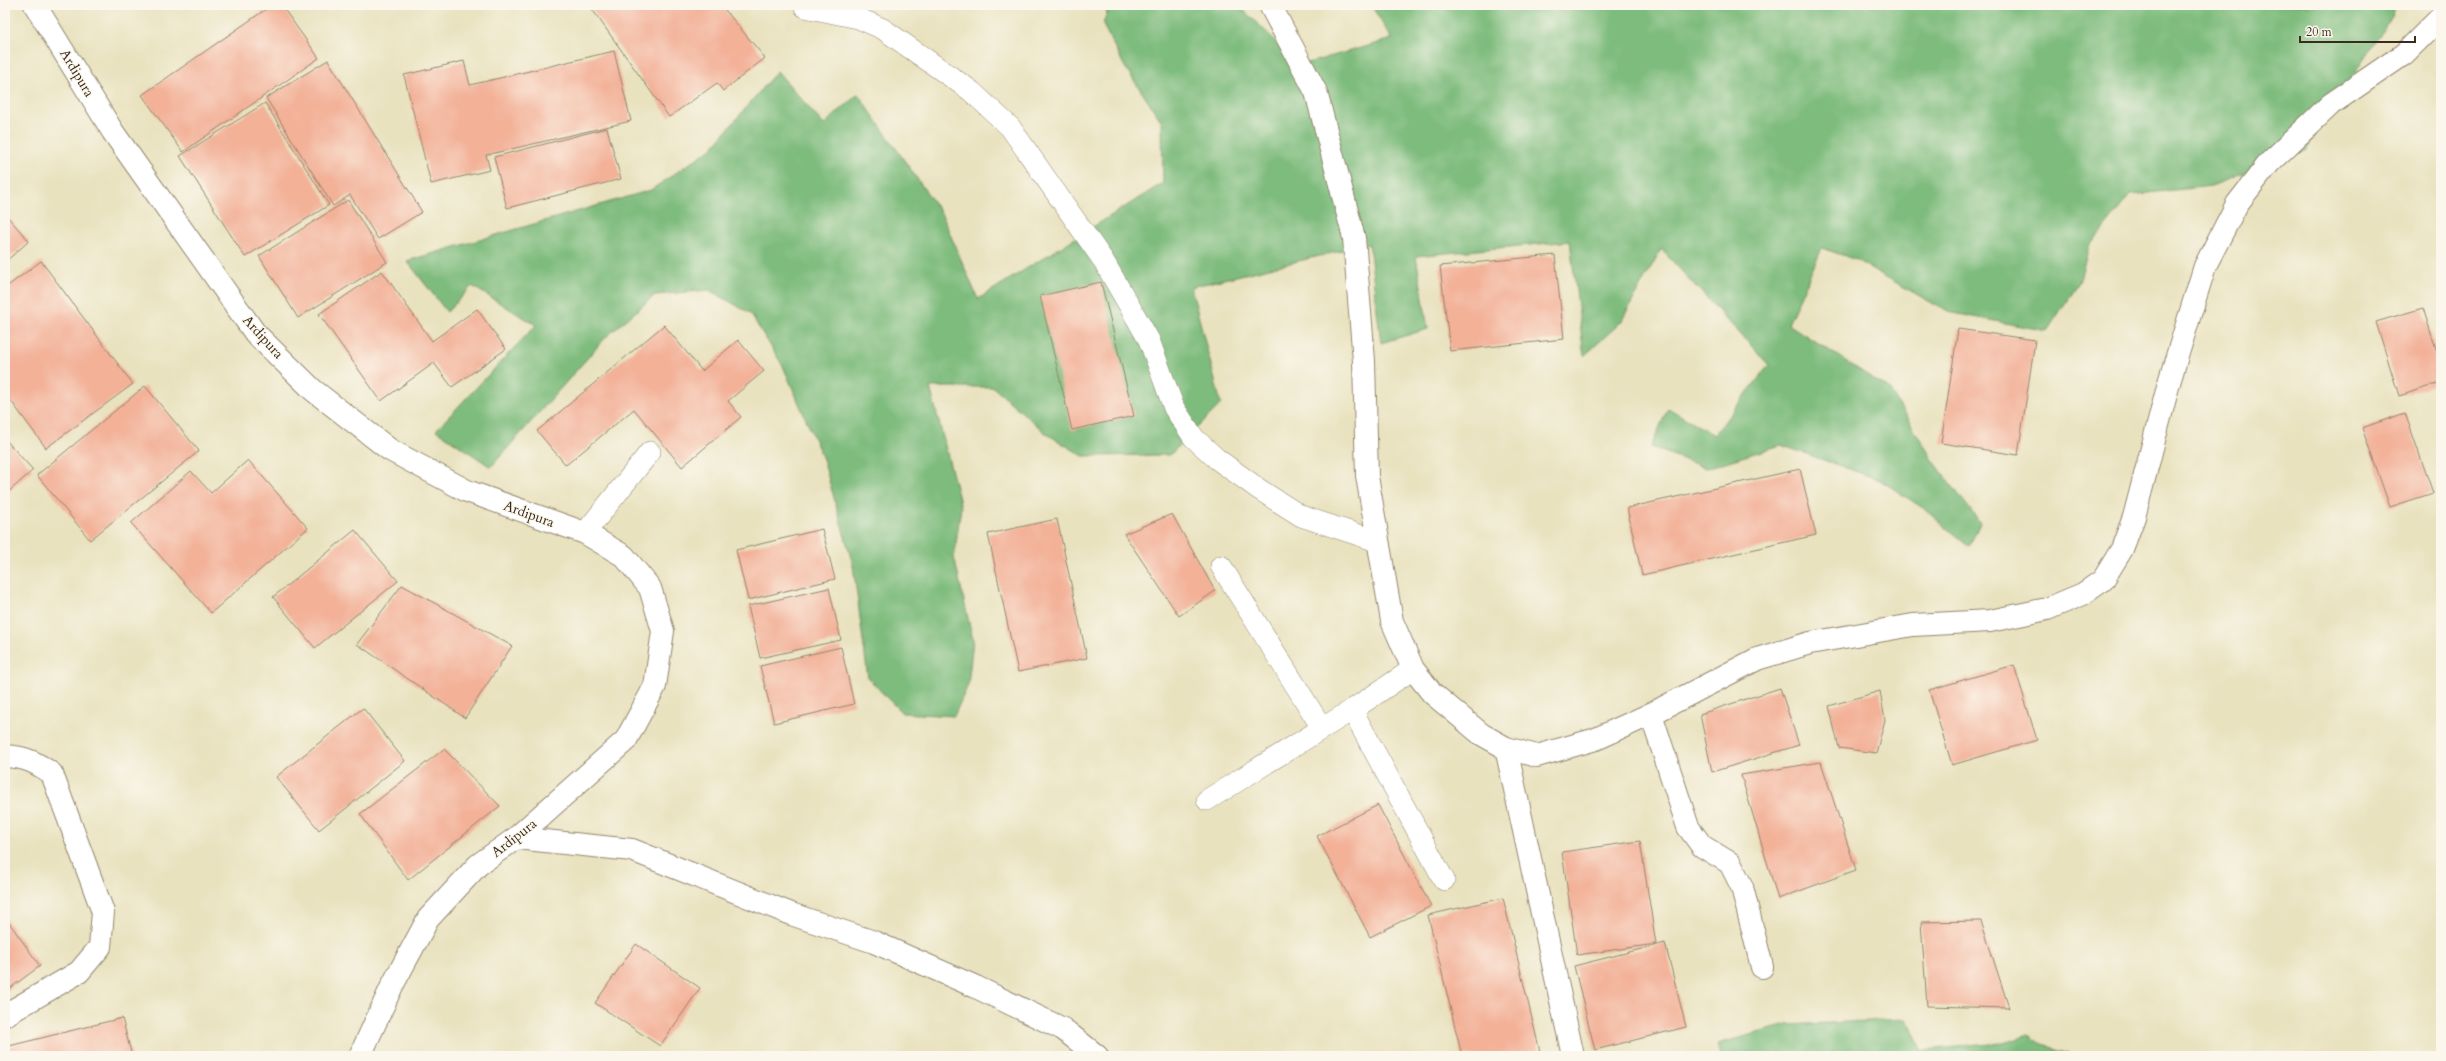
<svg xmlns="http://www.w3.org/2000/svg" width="2446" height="1061" font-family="Cardo,serif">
<rect width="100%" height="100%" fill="#fbf7ec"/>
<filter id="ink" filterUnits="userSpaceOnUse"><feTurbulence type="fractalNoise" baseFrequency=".025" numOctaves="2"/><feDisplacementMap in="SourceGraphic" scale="8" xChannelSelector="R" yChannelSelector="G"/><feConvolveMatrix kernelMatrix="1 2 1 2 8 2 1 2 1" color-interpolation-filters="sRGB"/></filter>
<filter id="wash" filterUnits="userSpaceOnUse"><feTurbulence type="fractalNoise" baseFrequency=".012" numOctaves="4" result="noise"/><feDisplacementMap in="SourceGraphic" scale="16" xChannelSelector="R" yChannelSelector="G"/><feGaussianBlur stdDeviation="0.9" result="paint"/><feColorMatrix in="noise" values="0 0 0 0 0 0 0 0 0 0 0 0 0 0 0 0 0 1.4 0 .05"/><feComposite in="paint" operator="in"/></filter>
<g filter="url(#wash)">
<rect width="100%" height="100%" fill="#e9e2bf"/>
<g fill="#7ebc7d" stroke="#5c734e">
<path d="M1109,5H1238L1301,65L1392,39L1371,5H2396L2393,14L2305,151L2211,186L2130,195L2089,247L2079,282L2047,331L1948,312L1856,260L1822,248L1788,324L1889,389L1933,460L1980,523L1969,547L1923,508L1880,480L1781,445L1706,468L1651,447L1668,408L1714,435L1769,365L1661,249L1621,322L1584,356L1570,241L1416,256L1428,329L1381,343L1369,244L1191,287L1221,404L1170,455L1083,456L1047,434L993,387H930L961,507L954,557L973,640L968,685L954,716L902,713L868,678L853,565L823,459L783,366L750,313L709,290L655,295L606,337L491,467L436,430L536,325L472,286L447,312L407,261L651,190L712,148L777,71L824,125L858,94L941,213L978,299L1163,183L1162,122L1125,67L1103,25Z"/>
<path d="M1906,1019L1922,1050L2002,1043L2029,1035L2049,1048L2077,1056H1720L1717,1044L1787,1025Z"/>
</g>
<g id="blocks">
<g fill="#f3b198">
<path d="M272,5H281L319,58L183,152L142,95Z"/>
<path d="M589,5H721L765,58L723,91L717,83L669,117Z"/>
<path d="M614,51L631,121L486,155L490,170L431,184L404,75L464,61L470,85Z"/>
<path d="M328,60L422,212L378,239L350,195L333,206L266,98Z"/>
<path d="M265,103L329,205L245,257L180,156Z"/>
<path d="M607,128L621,179L507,208L494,157Z"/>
<path d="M348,200L387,262L298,318L259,256Z"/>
<path d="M5,214L29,241L5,262Z"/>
<path d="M1555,255L1564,339L1450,351L1440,266Z"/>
<path d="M41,261L133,384L46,448L5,393V288Z"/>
<path d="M382,271L432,341L477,309L506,349L452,387L434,363L381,401L319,314Z"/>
<path d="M1101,282L1134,416L1072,430L1040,296Z"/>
<path d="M2423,308L2441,365V383L2399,396L2376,322Z"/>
<path d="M664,325L702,371L738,340L764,371L728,401L741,417L682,467L634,409L566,465L537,431Z"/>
<path d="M1958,329L2035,340L2018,455L1941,443Z"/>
<path d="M145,386L199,451L90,540L37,475Z"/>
<path d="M2405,413L2433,493L2390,507L2362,428Z"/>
<path d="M5,439L33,470L5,495Z"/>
<path d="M248,460L308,528L211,613L131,523L191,471L211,493Z"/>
<path d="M1800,469L1816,535L1642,575L1627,508Z"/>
<path d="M1172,514L1215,591L1179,616L1124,534Z"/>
<path d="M1057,519L1087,658L1018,672L988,534Z"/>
<path d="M822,529L835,579L748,600L736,550Z"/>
<path d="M355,530L398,581L315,648L273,597Z"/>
<path d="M402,585L512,646L465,718L357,644Z"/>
<path d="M829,588L841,640L760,658L748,606Z"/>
<path d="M841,647L854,704L774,723L760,666Z"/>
<path d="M2014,665L2037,740L1952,765L1929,690Z"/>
<path d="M1780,688L1799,745L1712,772L1700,714Z"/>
<path d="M1880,691L1885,720L1876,753L1839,748L1829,706Z"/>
<path d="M363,708L405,761L319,830L276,777Z"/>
<path d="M444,749L500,806L408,880L360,814Z"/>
<path d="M1821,762L1856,870L1778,899L1741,775Z"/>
<path d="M1378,805L1431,906L1370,937L1317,836Z"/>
<path d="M1640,841L1656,944L1577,955L1562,852Z"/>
<path d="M1503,898L1541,1056H1462L1428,915Z"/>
<path d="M5,917L40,966L5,992Z"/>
<path d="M1981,921L2009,1008L1927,1006L1921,922Z"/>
<path d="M1665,943L1686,1027L1595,1050L1574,966Z"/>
<path d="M636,944L700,988L660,1046L595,1003Z"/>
<path d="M122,1018L132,1056H5V1047Z"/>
</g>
</g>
</g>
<g filter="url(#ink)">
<use href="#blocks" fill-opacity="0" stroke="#92866e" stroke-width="1"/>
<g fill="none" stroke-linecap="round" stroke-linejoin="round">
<g stroke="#92866e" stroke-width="22">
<g id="lane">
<path d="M805,7L858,18L883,29L971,91L1010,127L1103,260L1149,340L1174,408L1194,438L1217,459L1260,490L1301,516L1377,541"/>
<path d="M585,533L650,452"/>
<path d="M1221,566L1322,728"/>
<path d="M1352,710L1444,880"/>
<path d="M1207,800L1352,710L1413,669"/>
</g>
</g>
<g stroke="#92866e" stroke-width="24">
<g id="street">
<path d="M1270,5L1316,92L1354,238L1364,361L1367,476L1392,621L1413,669L1432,693L1481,734L1506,748L1537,756L1596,739L1651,714L1757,659L1810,643L1913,625L1990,621L2047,609L2083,594L2103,580L2122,549L2134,517L2170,379L2205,266L2237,204L2269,163L2331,104L2404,54L2441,17"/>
<path d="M1651,714L1688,827L1702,846L1730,863L1742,887L1762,967"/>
<path d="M1506,748L1573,1056"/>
<path d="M5,756C25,757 36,762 52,774L103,912L100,947L79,972L5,1015"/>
<path d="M516,838L632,850L791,914L874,942L976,987L1063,1029L1097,1056"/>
</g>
</g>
<g stroke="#92866e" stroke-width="24">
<path id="secondary" d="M35,5L113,132L255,333L313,390L390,450L467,491L585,533L624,556L650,588L663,631L655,686L626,740L516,838L478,865L428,919L392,986L360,1056"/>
</g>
<use href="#lane" stroke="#fff" stroke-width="21"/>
<use href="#street" stroke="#fff" stroke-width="22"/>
<use href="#secondary" stroke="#fff" stroke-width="22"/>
</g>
</g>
<g text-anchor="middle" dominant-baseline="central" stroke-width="3" stroke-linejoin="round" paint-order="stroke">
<g font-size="14" fill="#3b2a1e" stroke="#fbf7ec">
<text transform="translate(77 73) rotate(59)">Ardipura</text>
<text transform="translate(263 337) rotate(48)">Ardipura</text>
<text transform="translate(529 514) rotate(20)">Ardipura</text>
<text transform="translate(514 838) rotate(-38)">Ardipura</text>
</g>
</g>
<rect width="2446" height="1061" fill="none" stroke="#fbf7ec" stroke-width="20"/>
<path d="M2300 36v6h115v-6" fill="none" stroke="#3b2a1e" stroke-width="2"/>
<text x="2306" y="36" font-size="12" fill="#3b2a1e" stroke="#fbf7ec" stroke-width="3" paint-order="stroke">20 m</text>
</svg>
